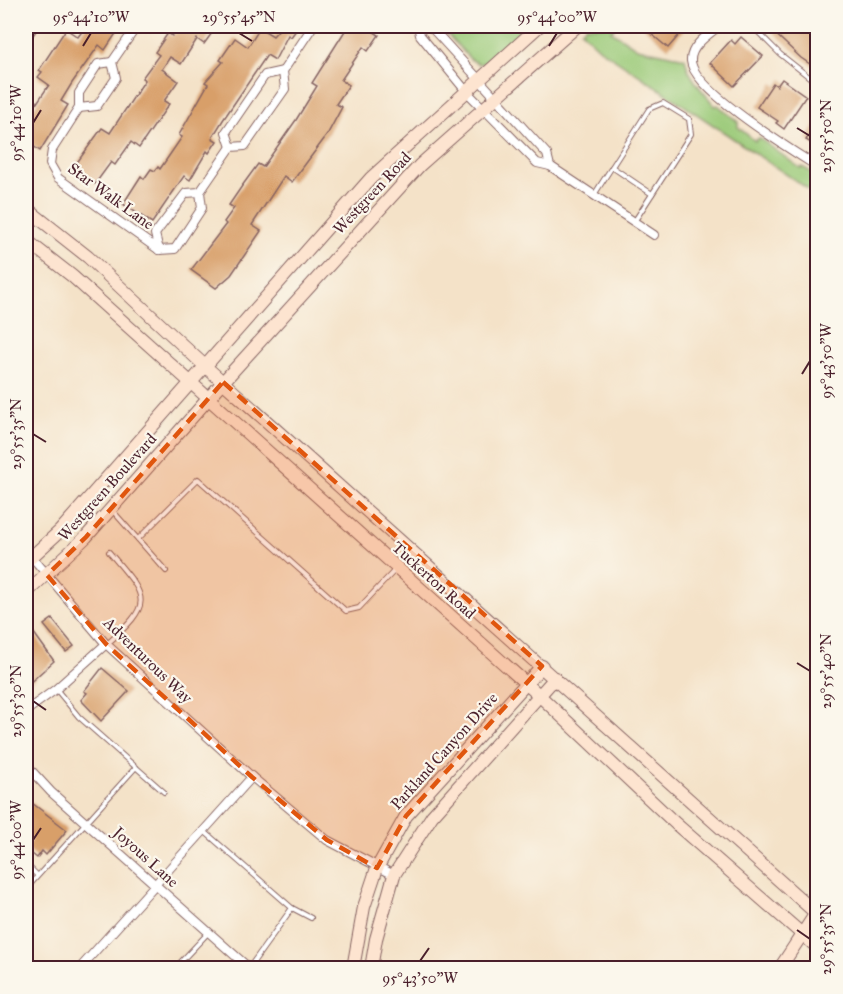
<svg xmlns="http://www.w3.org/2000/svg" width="843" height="994" font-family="'IM FELL Great Primer',serif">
<rect width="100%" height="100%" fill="#fbf7ec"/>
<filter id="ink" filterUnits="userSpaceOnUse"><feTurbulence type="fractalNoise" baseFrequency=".0167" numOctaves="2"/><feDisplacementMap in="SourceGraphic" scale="12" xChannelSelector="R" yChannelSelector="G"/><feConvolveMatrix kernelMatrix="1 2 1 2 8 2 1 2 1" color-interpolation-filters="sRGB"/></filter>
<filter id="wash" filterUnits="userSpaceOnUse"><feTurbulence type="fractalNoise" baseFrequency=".008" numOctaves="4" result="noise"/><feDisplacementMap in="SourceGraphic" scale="24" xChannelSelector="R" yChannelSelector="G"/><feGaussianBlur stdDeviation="1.35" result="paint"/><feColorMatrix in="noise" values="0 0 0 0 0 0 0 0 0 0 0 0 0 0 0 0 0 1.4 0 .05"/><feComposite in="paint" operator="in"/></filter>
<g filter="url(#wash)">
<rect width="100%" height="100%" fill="#f4e2c8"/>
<g fill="#9bca79" stroke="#727452" stroke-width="1.5">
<path d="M440,26H531L492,61L479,64L470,59Z"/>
<path d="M586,26H616L611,31L637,48L685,58C688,77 703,91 715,106L718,105L738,122V127L755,141L759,138L800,168L803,167L817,176V195L600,49L581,31Z"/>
</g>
<g id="blocks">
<g fill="#d89f69">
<path d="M26,26H39L26,46Z"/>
<path d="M86,26H121L105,50L99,45L72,83L61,101L68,105L40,151L26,141V119L49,85L38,77L42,72L39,70L66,29L78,37Z"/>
<path d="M180,26H217L204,44L197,39L181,64L170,57L162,69L178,81L164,101L169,104L139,148L131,142L115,165L111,162L95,184L73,168L102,128L110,133L145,80L142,78L159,55L155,52L168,33L172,36Z"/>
<path d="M282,26H299L291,37L288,35L275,60L267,55L223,120L212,138L217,141L209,153L207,151L190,180L184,176L152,223L123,204L141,176L144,179L151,169L155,171L158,167L160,169L182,137L179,135L208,84L205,82L223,62L220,60L235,38L248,47L260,28L273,36Z"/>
<path d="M348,26H365L379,35L368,51L363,47L341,80L349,85L336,104L342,107L327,135L292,182L284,176L252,225L261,231L231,275L216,288L191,270L226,224L224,222L234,208L229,205L242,186L258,164L263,167L296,120L317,86L312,83Z"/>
<path d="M642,26H687L668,48Z"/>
<path d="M767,26H807L818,35V60L813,66L801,58Z"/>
<path d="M741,37L763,56L734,86L710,63L731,40L735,44Z"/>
<path d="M782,79L806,96L784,129L776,123L778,121L757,107L773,83L777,86Z"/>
<path d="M818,122V147L806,140Z"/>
<path d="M52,619L74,646L66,652L44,625Z"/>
<path d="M31,629L54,661L26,686V632Z"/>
<path d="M102,668L129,691L101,721L81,700L87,693L84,691Z"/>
<path d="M32,803L67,830L46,855L42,851L37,858L26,849L32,839L26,834V812Z"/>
</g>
</g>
</g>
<g filter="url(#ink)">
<use href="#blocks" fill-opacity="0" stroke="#866362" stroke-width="1.5"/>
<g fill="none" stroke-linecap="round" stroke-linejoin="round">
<g stroke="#866362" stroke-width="6">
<g id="lane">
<path d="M752,26L780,54L818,84"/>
<path d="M612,167L652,194"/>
<path d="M594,195L649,109L663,103L689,119L691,134L634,222"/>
<path d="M112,510L166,571"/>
<path d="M138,539L198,479L346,611L359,608L395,570"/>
<path d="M107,644C155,602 148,598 109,552"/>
<path d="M56,689L79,717L164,792"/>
<path d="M204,831L292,908L249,968"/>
<path d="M26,864L37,875"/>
<path d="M26,889L136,767"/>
<path d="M292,908L311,918"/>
<path d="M175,968L208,933"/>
</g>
</g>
<g stroke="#866362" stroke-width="10">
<g id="street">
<path d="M418,26L420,35L466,91L537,163L550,166L654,235"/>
<path d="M430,26L547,154L550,166"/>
<path d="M719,26C709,34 690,46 691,61C693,90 793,151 818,167"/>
<path d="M112,62L98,64L79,93V108L52,150L50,164L58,178L159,250"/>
<path d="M79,108L97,106L116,78L112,62L137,26"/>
<path d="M231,147L245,146L285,89L283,71L313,26"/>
<path d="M231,147L226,132L265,75L283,71"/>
<path d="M159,250L175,249L202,208L200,192L231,147"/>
<path d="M159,250L155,234L186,193L200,192"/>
<path d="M32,557L106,644L252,777L327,840L394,875"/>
<path d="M26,711L56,689L106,644"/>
<path d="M26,765L51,792L249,968"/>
<path d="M80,968L252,777"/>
</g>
</g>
<g stroke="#866362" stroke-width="14">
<g id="secondary">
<path d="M26,208L88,257L206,367L818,915"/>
<path d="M26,240L72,276L540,696L676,824L818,948"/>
<path d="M26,562L60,531L371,178L539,26"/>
<path d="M26,593L86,537L223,382L420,165L577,26"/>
<path d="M353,968L364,907L377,868L406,816L542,666"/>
<path d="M371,968L376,939L394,875L432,816L555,678"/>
<path d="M780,968L818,910"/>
<path d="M812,968L818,960"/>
</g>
</g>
<use href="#lane" stroke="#fff" stroke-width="4"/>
<use href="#street" stroke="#fff" stroke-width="8"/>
<use href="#secondary" stroke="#fde4d0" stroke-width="12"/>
</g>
</g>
<path fill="#e0560e" fill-opacity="0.2" stroke="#e0560e" stroke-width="4.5" stroke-dasharray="12 8" stroke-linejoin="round" d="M223,382L542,666L406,816L377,868L327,840L252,777L106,644L47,575L86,537Z"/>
<path fill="none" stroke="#4a1f2b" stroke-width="2" d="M239,33L252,41M83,46L91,33M549,46L557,33M33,123L41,110M797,128L810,136M802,374L810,361M33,434L46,442M797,663L810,671M33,701L46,710M33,840L41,828M797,930L810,939M420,961L429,948"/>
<g text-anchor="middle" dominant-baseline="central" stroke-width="4.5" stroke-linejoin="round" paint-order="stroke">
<g font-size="16" fill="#4a1f2b" stroke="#fbf7ec">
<text transform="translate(372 193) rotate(-47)">Westgreen Road</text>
<text transform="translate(111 196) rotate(36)">Star Walk Lane</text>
<text transform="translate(107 487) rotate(-48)">Westgreen Boulevard</text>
<text transform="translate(434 580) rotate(42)">Tuckerton Road</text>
<text transform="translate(148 660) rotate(44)">Adventurous Way</text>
<text transform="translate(444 751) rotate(-48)">Parkland Canyon Drive</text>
<text transform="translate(146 857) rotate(42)">Joyous Lane</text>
</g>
</g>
<rect width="843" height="994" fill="none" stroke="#fbf7ec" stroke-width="66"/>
<rect x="33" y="33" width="777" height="928" fill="none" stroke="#4a1f2b" stroke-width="2"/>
<g font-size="15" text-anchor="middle" fill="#4a1f2b">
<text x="91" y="22">95°44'10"W</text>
<text x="239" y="22">29°55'45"N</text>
<text x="557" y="22">95°44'00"W</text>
<text transform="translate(16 123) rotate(-90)" y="5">95°44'10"W</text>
<text transform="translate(826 136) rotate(-90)" y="5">29°55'50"N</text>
<text transform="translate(826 361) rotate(-90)" y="5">95°43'50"W</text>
<text transform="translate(16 434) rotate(-90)" y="5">29°55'35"N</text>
<text transform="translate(826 671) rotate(-90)" y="5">29°55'40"N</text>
<text transform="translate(16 701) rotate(-90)" y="5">29°55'30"N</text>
<text transform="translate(16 840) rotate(-90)" y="5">95°44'00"W</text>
<text transform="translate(826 939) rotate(-90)" y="5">29°55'35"N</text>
<text x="420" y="983">95°43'50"W</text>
</g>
</svg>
